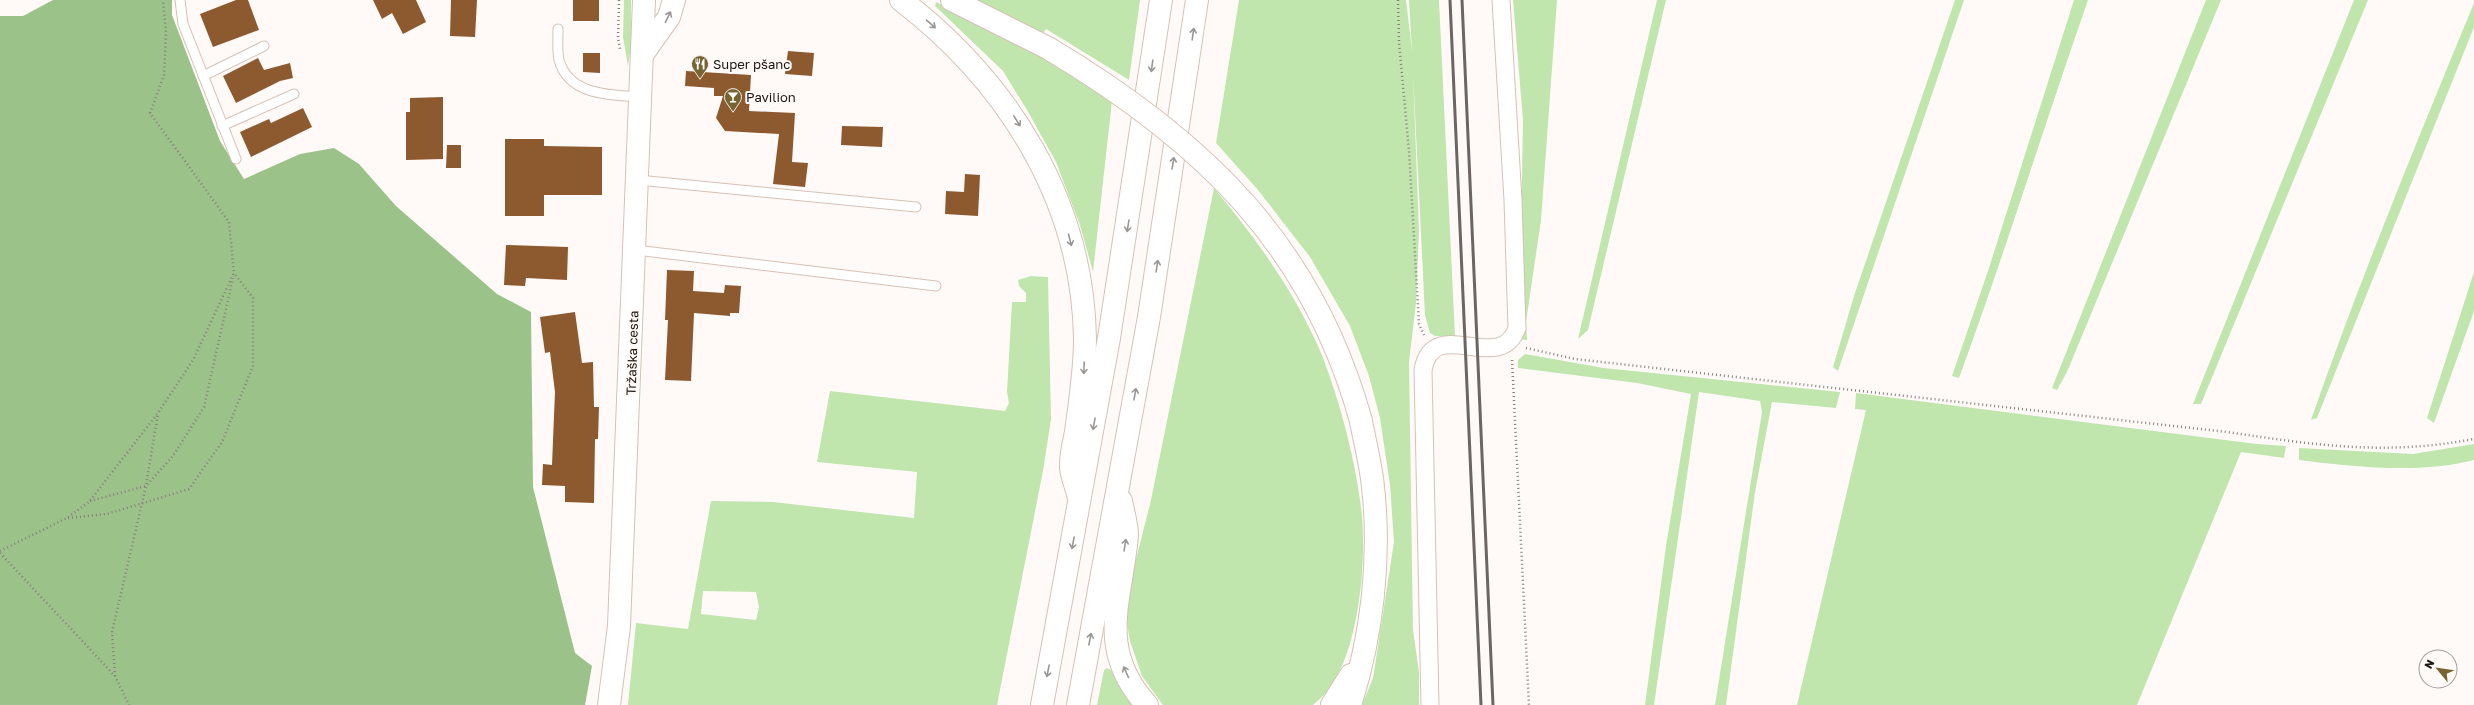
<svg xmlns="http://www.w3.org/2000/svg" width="2474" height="705" font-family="'Golos Text',sans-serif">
<rect width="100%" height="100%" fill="#fffaf8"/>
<g fill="#c0e6ae" fill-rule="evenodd">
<path d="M624,0H631V46L628,66L623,37Z"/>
<path d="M978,0H1140L1129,80L1046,29L1043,33Z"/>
<path d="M1239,0H1406L1412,51L1409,0H1439L1455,336H1435L1430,333L1425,315L1413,73L1419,231L1416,303L1409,362L1413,630L1419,672V705H1362L1373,678L1394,542L1390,485L1380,418L1369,376L1350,326L1310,257L1258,190L1216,143Z"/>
<path d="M1513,0H1557L1541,220L1526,322L1527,340L1519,339L1523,120Z"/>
<path d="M1657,0H1666L1588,330L1578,339Z"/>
<path d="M1955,0H1964L1838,371L1833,367L1854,296Z"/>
<path d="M2074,0H2088C2044,126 2005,253 1959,378L1952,376L1989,268Z"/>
<path d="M2206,0H2221L2067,372L2057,390L2052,388Z"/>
<path d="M2354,0H2368L2201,404H2193Z"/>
<path d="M936,2L1044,57L1112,101L1093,272L1080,225L1056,162L1027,110L1003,71L935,6Z"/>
<path d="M2474,3V27L2454,77L2317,418L2311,420C2360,279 2417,141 2474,3Z"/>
<path d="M1214,188C1255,237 1292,288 1318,346C1339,394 1363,485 1363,537C1364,581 1356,655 1328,690C1324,696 1318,700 1313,705H1163L1142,676L1130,641L1124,607L1151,500Z"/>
<path d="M2474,272V311L2434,423L2427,418Z"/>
<path d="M1031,276L1048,277L1051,419L1043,471L997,705H628L636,623L688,629L711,501L773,502L914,518L917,472L817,462L830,391L1005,411L1009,403L1007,392L1012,302H1026V293L1019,286L1018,280ZM703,591L756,592L759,607L756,620L701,614Z"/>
<path d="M1525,354L1604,368L1840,392L1836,408L1772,402L1755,492L1726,705H1715L1762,412L1760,401L1699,392L1654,705H1645L1666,546L1691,394L1637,383L1518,368V360Z"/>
<path d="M1856,393L2257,444L2286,446L2284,458L2241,452L2137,705H1797L1866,410L1855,409Z"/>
<path d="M2474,444V460C2420,474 2354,467 2299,460V448L2413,454Z"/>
<path d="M1107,668L1111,670L1136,705H1097L1104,670Z"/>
</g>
<path fill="#9bc288" d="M53,0H172V15L220,141L244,179L300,154L334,148L359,164L396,206L497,294L531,312L533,487L575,653L592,666L585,705H0V16H23Z"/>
<g fill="#8d592e">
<path d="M236,0H248L259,30L213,47L200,14Z"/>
<path d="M373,0H416L426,22L403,34L392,13L382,19Z"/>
<path d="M451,0H477L475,37L450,36Z"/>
<rect x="573" y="0" width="26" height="21"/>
<path d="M788,51L814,53L812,76L785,74Z"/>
<path d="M583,53H600V73L583,72Z"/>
<path d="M258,58L264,70L290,63L293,78L280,81L236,103L223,76Z"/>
<path d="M686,71L751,75L749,111L795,113L792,162L808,163L805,187L773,184L779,134L725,131L716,118L723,96H714V88L685,86Z"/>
<path d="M443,97V159L406,160V112H410V98Z"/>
<path d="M303,108L312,127L251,157L240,132L269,119L271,123Z"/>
<path d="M842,126L883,127L882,147L841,145Z"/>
<path d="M505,139H544V146L602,147V195H544V216H505Z"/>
<path d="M447,145H461V168H446Z"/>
<path d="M965,174L980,175L978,216L945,214L946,191L964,192Z"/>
<path d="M506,245L568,247L567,280L526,278L525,286L504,285Z"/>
<path d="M667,270L694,271L693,291L724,293L725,285L741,286L739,313H730V316L694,313L691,381L665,380L668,320H665Z"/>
<path d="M575,312L582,363L593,362L594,407H599L598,439H595L594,503L565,502V486L542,485L543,464L552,465L555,392L550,352L545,353L540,317Z"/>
</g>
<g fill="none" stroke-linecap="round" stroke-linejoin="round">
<g stroke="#d6c1b6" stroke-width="11">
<g id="lane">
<path d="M180,0L183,24L236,159"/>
<path d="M558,29C558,39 557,51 559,60C569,96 611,95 641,97"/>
<path d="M203,76L264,46"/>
<path d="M222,126L294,94"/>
<path d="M638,180L916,207"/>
<path d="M636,250L936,286"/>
</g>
</g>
<g stroke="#d6c1b6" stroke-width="19">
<path id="street" d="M1430,705L1423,370C1433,313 1500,377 1517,328L1513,200L1501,0"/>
</g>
<g stroke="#d6c1b6" stroke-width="24">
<g id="secondary">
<path d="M642,55L669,17L674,0"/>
<path d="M609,705L619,626L644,0"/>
</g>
</g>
<g stroke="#d6c1b6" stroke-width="24">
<g id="highway">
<path d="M901,0C1008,82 1083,201 1085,339C1085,370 1080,401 1076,432C1074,443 1070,457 1071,468C1072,477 1076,486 1078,494"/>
<path d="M952,0L1048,48"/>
<path d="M1121,501C1123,512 1127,524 1127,535C1122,599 1095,648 1147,705"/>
<path d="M1042,705L1109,338L1161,0"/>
<path d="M1078,705L1149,317L1197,0"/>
<path d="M1332,705L1351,675"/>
<path d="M1350,705C1372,636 1381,559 1373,487C1371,465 1365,443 1361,421"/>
</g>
</g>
<g stroke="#87807d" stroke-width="2.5" stroke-dasharray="1 3" stroke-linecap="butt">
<path d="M619,0L618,38L620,49"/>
<path d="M1398,0L1399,42L1409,151L1419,324L1424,335"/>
<path d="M1526,348L1575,359L2227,432C2315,445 2385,456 2474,439"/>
<path d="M1512,360L1529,705"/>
<path d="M90,501L146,486L173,456L204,407L233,278"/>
<path d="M68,518L107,514L189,489L222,442L253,366V298L234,273"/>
<path d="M0,551L67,518L89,502L158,413L193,360L234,273L229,222L150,113L164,75L166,34L163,0"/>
<path d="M0,553L115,676L129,705"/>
<path d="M115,676L112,632L146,486L158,413"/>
</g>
<use href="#lane" stroke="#fff" stroke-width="9"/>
<use href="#street" stroke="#fff" stroke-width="17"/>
<use href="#secondary" stroke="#fff" stroke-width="22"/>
<use href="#highway" stroke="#fff" stroke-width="22"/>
<g stroke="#6c6561" stroke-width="3">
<path d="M1450,0L1481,705"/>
<path d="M1462,0L1493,705"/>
</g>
<g stroke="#d6c1b6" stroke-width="24" stroke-linecap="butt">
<path id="highway-bridge" d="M1048,48C1202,140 1312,244 1361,421"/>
</g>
<use href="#highway-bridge" stroke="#fff" stroke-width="22"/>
</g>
<defs><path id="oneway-shaft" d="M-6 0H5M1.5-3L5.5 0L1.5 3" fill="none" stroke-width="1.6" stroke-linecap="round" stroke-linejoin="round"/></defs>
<g stroke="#9a9694">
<use href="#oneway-shaft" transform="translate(668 17) rotate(-64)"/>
<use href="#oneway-shaft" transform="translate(931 24) rotate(41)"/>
<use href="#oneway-shaft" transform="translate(1193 34) rotate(-82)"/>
<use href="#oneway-shaft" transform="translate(1152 66) rotate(98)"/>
<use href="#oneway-shaft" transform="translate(1017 121) rotate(58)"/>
<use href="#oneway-shaft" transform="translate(1173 163) rotate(-81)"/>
<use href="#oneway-shaft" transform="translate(1128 226) rotate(99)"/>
<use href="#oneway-shaft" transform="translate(1070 240) rotate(76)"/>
<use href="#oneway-shaft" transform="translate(1157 266) rotate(-81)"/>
<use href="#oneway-shaft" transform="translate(1084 368) rotate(92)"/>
<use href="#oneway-shaft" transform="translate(1135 394) rotate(-80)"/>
<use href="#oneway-shaft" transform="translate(1094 424) rotate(100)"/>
<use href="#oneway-shaft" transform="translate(1073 543) rotate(101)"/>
<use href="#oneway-shaft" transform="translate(1125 545) rotate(-81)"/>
<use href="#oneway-shaft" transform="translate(1090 639) rotate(-79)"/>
<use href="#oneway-shaft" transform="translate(1048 671) rotate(101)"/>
<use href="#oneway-shaft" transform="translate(1126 672) rotate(-114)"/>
</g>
<defs>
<g id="restaurant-pin" transform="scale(0.9)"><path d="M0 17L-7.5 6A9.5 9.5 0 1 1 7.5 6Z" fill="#766432" stroke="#fffaf8"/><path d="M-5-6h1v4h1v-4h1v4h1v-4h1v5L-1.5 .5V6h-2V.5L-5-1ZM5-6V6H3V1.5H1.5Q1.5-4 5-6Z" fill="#fff"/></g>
<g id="bar-pin" transform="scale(0.9)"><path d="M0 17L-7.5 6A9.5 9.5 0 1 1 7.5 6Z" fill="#766432" stroke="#fffaf8"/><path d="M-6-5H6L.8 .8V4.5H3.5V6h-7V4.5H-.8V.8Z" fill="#fff"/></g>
</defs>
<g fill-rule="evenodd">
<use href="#restaurant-pin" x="700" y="64"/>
<use href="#bar-pin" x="733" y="97"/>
</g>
<g text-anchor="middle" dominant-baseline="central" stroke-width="4" stroke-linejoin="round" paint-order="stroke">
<g font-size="13" fill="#1e1612" stroke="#fffaf8" text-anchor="start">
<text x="713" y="64">Super pšanc</text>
<text x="746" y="97">Pavilion</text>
</g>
<g font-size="13" fill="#1e1612" stroke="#fffaf8">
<text transform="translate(632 353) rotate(-88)">Tržaška cesta</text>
</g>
</g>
<g transform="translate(2438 669) rotate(299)"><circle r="19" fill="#fffaf8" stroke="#a59f9c"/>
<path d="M0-3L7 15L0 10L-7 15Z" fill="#766432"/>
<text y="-6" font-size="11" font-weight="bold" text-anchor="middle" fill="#1e1612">N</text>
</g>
</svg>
